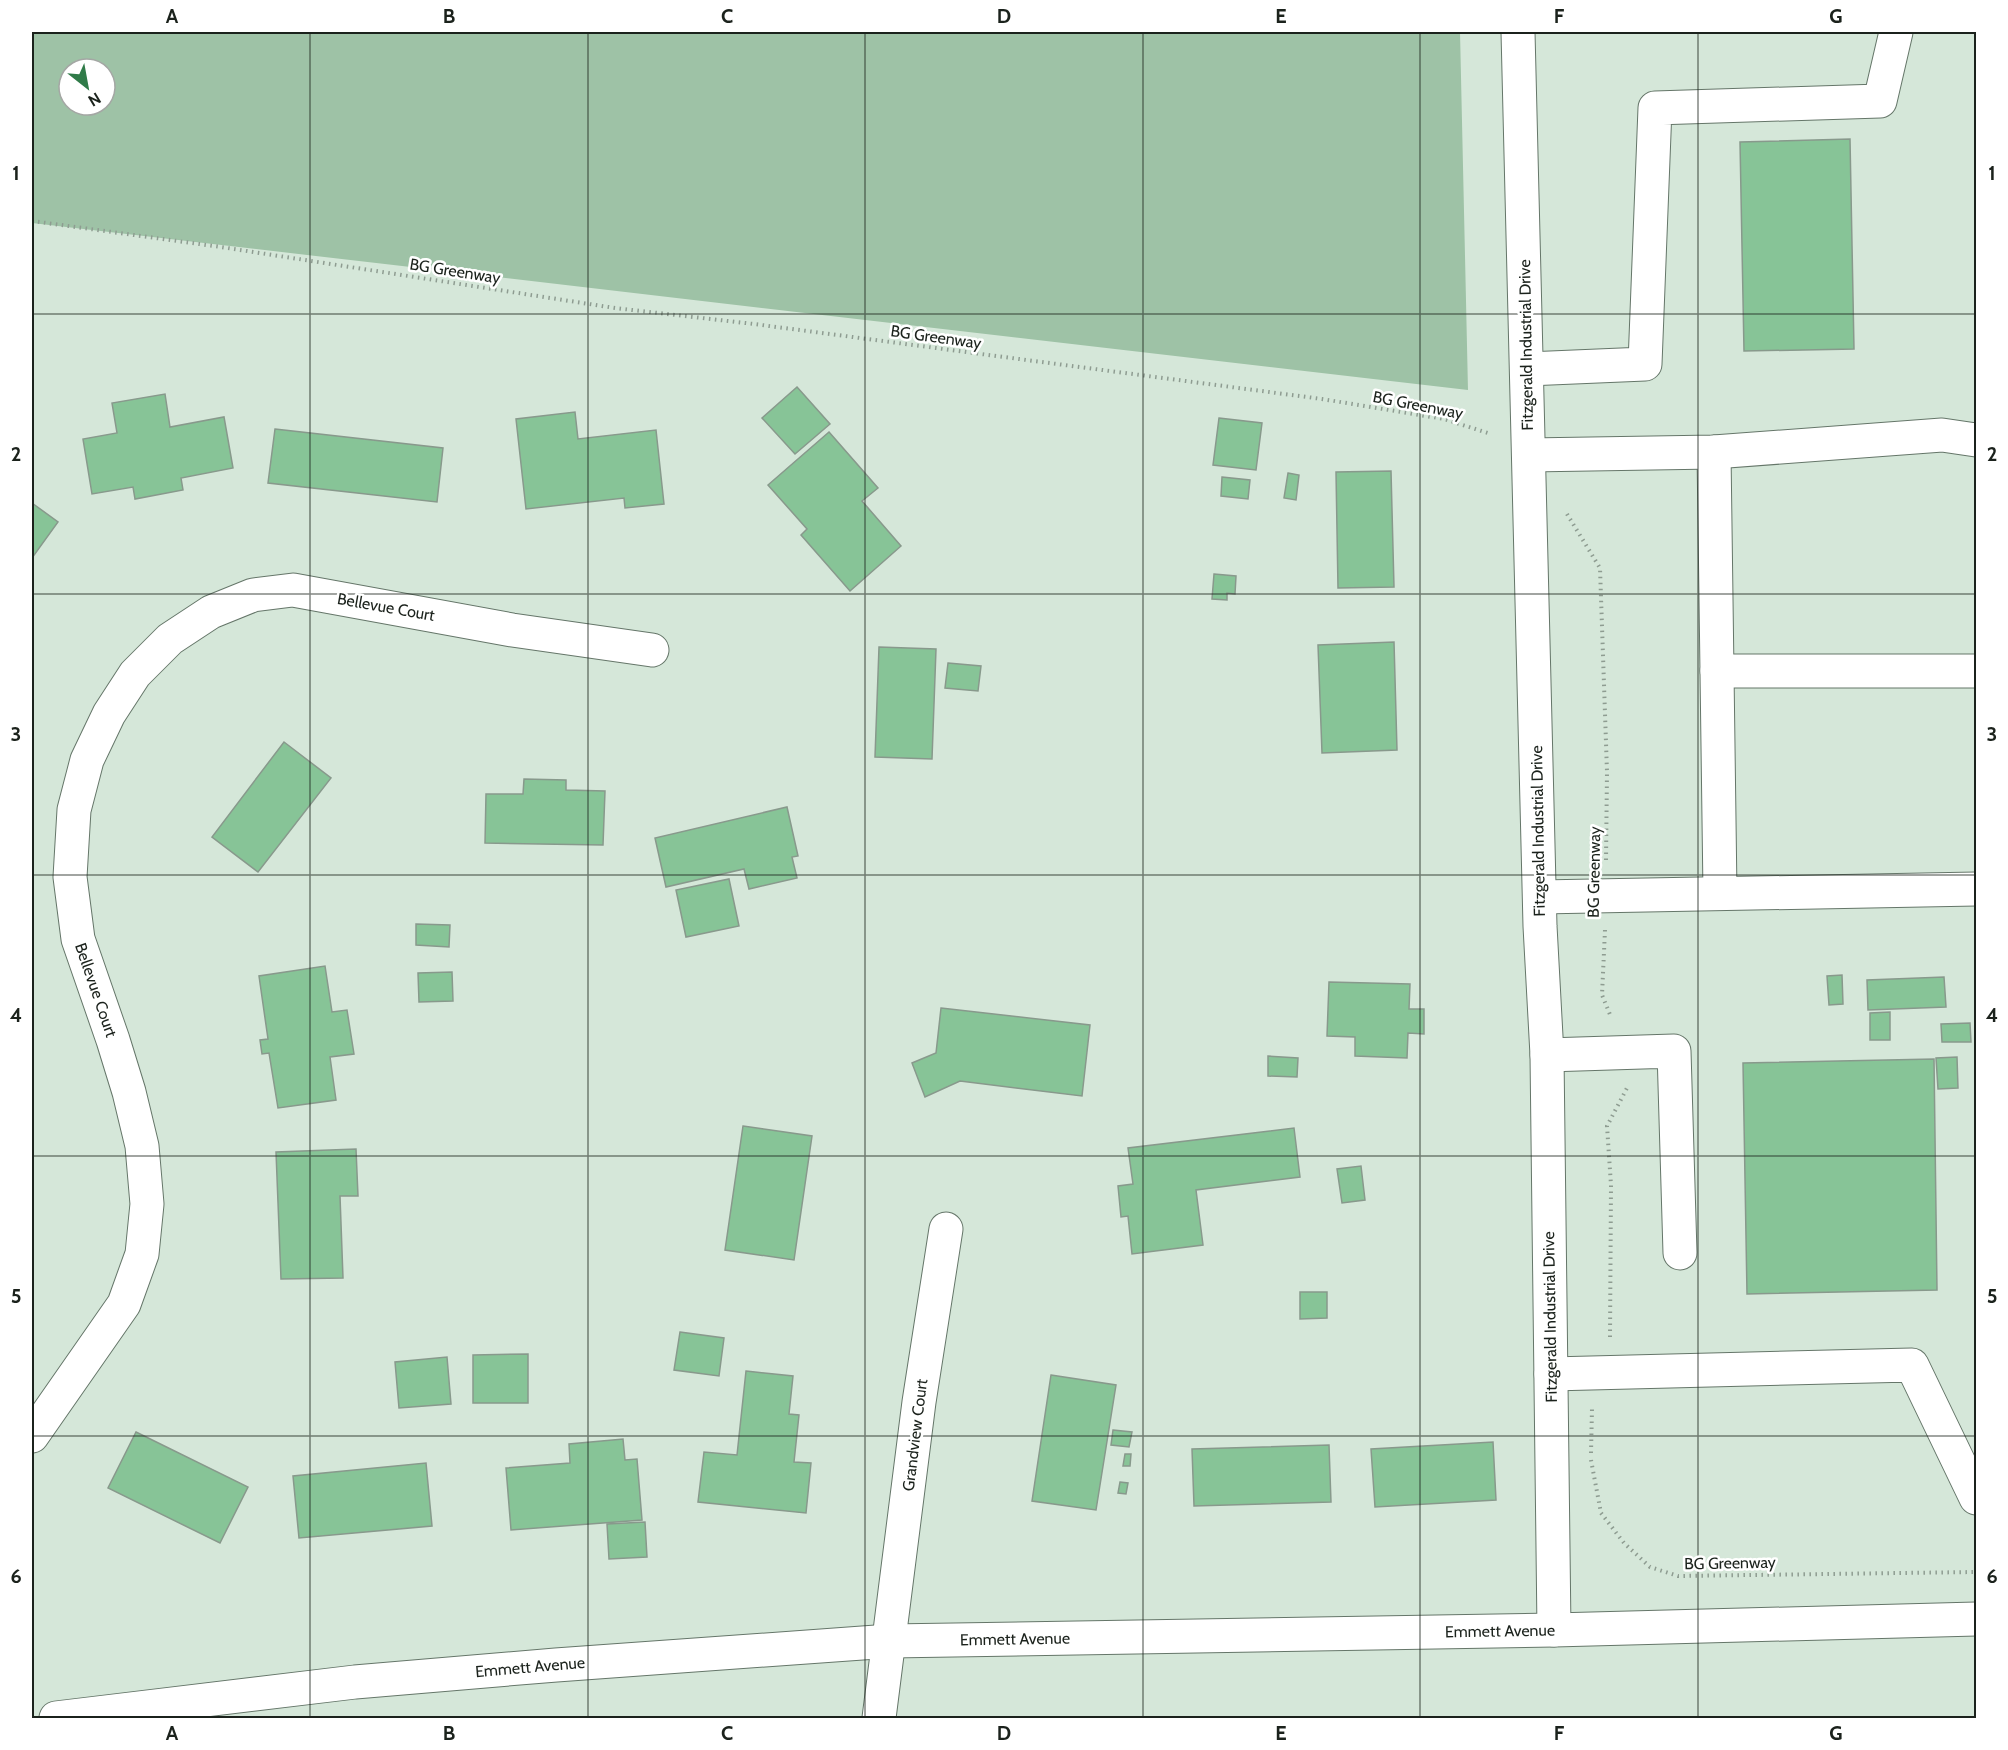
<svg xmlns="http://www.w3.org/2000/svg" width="2008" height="1750" font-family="Cabin,sans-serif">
<rect width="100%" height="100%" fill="#d5e7d9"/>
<path fill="#9ec2a6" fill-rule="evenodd" d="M32,32H1460L1468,390L32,223ZM69,69H105V105H69Z"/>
<g fill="#87c497" stroke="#88998c" stroke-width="1.5">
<path d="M1850,139L1854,349L1744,351L1740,142Z"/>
<path d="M797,387L830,424L795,454L762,418Z"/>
<path d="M165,394L170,427L224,417L233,468L181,478L183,490L135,499L133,487L92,494L83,439L117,433L112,403Z"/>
<path d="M575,412L578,439L656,430L664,504L625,508L624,498L526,509L516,419Z"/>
<path d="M1219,418L1262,423L1256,470L1213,465Z"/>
<path d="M275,429L443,448L437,502L268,483Z"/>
<path d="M829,432L878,488L862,501L901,546L850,591L801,535L807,529L768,485Z"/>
<path d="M1391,471L1394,587L1338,588L1336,472Z"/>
<path d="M1288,473L1299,475L1296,500L1284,498Z"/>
<path d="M1222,477L1250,480L1248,499L1221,496Z"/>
<path d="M32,503L58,522L32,558Z"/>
<path d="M1214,574L1236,576L1235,594L1227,593V600L1212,599Z"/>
<path d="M1394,642L1397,750L1322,753L1318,645Z"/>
<path d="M879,647L936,649L932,759L875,757Z"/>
<path d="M948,663L981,666L978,691L945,688Z"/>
<path d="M284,742L331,778L258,872L212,837Z"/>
<path d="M524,779L566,780V790L605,791L603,845L485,843L486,794H523Z"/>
<path d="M787,807L798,856L792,857L797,878L749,889L744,869L666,887L655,838Z"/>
<path d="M729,879L739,926L686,937L676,890Z"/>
<path d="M416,924L450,925L449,947L416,945Z"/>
<path d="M325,966L332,1012L347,1010L354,1054L330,1057L336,1100L278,1108L269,1053L262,1054L260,1040L268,1039L259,976Z"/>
<path d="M452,972L453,1001L419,1002L418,973Z"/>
<path d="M1842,975L1843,1004L1829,1005L1827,976Z"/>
<path d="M1944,977L1946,1007L1868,1010L1867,980Z"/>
<path d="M1329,982L1410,984L1409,1009H1424V1034L1408,1033L1407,1058L1355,1056V1037L1327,1036Z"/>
<path d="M941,1008L1090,1025L1082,1096L960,1081L925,1097L912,1063L936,1053Z"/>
<path d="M1890,1012V1040H1870V1013Z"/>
<path d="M1970,1023L1971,1042H1942L1941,1024Z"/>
<path d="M1268,1056L1298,1058L1297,1077L1268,1076Z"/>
<path d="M1957,1057L1958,1088L1938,1089L1936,1058Z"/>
<path d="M1934,1059L1937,1290L1747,1294L1743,1063Z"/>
<path d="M743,1126L812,1136L794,1260L725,1250Z"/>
<path d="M1294,1128L1300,1177L1196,1190L1203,1245L1132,1254L1128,1216L1121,1217L1118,1186L1133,1184L1128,1148Z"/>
<path d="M356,1149L358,1196H340L343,1278L281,1279L276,1152Z"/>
<path d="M1361,1166L1365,1200L1342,1203L1337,1169Z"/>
<path d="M1300,1292H1327V1318L1300,1319Z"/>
<path d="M680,1332L724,1338L719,1376L674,1370Z"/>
<path d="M528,1354V1403H473V1355Z"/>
<path d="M447,1357L451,1404L399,1408L395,1362Z"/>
<path d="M746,1371L793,1376L789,1414L799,1415L794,1462L811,1463L806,1513L698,1502L704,1452L737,1455Z"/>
<path d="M1051,1375L1116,1385L1096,1510L1032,1501Z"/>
<path d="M1113,1430L1132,1432L1129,1447L1111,1445Z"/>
<path d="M136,1432L248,1487L220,1543L108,1488Z"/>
<path d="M623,1439L625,1460L637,1459L642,1520L511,1530L506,1468L570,1463L569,1444Z"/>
<path d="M1493,1442L1496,1500L1375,1507L1371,1449Z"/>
<path d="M1329,1445L1331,1502L1194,1506L1192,1449Z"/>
<path d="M1125,1454H1131L1130,1466H1123Z"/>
<path d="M426,1463L432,1526L299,1538L293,1476Z"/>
<path d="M1120,1482L1128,1483L1126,1494L1118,1493Z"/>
<path d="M645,1522L647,1557L609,1559L607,1524Z"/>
</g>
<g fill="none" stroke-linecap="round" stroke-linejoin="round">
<g stroke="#657669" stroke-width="35">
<g id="minor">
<path d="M1518,32L1540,926L1547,1055L1554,1630"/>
<path d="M1527,369L1645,364L1655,108L1880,101L1896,32"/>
<path d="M1714,452L1720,893"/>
<path d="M1529,455L1714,452L1942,435L1976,440"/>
<path d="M1717,671H1976"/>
<path d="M1540,897L1976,889"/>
<path d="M1547,1055L1674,1051L1680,1253"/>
<path d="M1551,1374L1912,1365L1976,1498"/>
<path d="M32,1436L124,1304L142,1254L147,1204L142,1146L129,1092L113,1040L78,939L70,877L74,810L87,760L109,714L135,674L170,639L211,612L253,595L293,590L512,630L652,650"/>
<path d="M56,1718L355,1682L556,1665L890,1641L1554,1630L1976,1619"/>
<path d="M879,1718L919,1402L946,1229"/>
</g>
</g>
<g stroke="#8e9c91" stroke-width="4" stroke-dasharray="1.5 4.5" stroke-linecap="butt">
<path d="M32,221L221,247L615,308L754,324L1322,399L1444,419L1491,434"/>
<path d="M1567,514L1600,568L1607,772L1606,860"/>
<path d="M1605,930L1602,995L1611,1017"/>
<path d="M1610,1337L1611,1185L1607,1126L1627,1088"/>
<path d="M1591,1453L1592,1409"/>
<path d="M1591,1460L1601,1513L1624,1543L1650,1567L1678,1576L1976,1572"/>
</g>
<use href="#minor" stroke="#fff" stroke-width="33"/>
</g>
<path fill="none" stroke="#1b221c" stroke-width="1.5" stroke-opacity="0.55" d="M310,32V1718M588,32V1718M865,32V1718M1143,32V1718M1420,32V1718M1698,32V1718M32,314H1976M32,594H1976M32,875H1976M32,1156H1976M32,1436H1976"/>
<g text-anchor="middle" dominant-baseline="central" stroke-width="5" stroke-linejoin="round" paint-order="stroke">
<g font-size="16" fill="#1b221c" stroke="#fff">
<text transform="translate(455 271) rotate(9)">BG Greenway</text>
<text transform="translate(936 337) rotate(8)">BG Greenway</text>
<text transform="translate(1526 345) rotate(-91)">Fitzgerald Industrial Drive</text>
<text transform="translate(1418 405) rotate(11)">BG Greenway</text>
<text transform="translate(386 607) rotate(10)">Bellevue Court</text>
<text transform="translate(1538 831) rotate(-91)">Fitzgerald Industrial Drive</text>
<text transform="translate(1594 872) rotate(-89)">BG Greenway</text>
<text transform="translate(96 990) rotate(71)">Bellevue Court</text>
<text transform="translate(1550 1317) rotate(-91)">Fitzgerald Industrial Drive</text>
<text transform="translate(915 1435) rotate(-83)">Grandview Court</text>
<text transform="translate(1730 1563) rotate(-1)">BG Greenway</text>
<text transform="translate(1500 1631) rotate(-1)">Emmett Avenue</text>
<text transform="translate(1015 1639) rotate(-1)">Emmett Avenue</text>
<text transform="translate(530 1667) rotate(-5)">Emmett Avenue</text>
</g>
</g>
<rect width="2008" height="1750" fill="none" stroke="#ffffff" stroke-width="66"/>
<g transform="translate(87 87) rotate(149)"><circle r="28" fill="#ffffff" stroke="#a4a7a4" stroke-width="1.5"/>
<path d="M0-4.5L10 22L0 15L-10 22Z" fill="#307b49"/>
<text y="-9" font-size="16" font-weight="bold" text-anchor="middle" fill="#1b221c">N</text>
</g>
<rect x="33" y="33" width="1942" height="1684" fill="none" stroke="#1b221c" stroke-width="2"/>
<g font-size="20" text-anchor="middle" font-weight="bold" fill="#1b221c">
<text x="172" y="23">A</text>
<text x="449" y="23">B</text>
<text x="727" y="23">C</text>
<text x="1004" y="23">D</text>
<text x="1281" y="23">E</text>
<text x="1559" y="23">F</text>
<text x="1836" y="23">G</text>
<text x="16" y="180">1</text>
<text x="1992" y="180">1</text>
<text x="16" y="461">2</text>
<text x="1992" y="461">2</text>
<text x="16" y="741">3</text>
<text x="1992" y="741">3</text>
<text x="16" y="1022">4</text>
<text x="1992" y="1022">4</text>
<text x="16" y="1303">5</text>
<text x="1992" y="1303">5</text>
<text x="16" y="1583">6</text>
<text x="1992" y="1583">6</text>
<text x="172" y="1740">A</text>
<text x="449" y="1740">B</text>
<text x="727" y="1740">C</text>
<text x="1004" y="1740">D</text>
<text x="1281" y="1740">E</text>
<text x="1559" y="1740">F</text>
<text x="1836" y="1740">G</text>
</g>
</svg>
